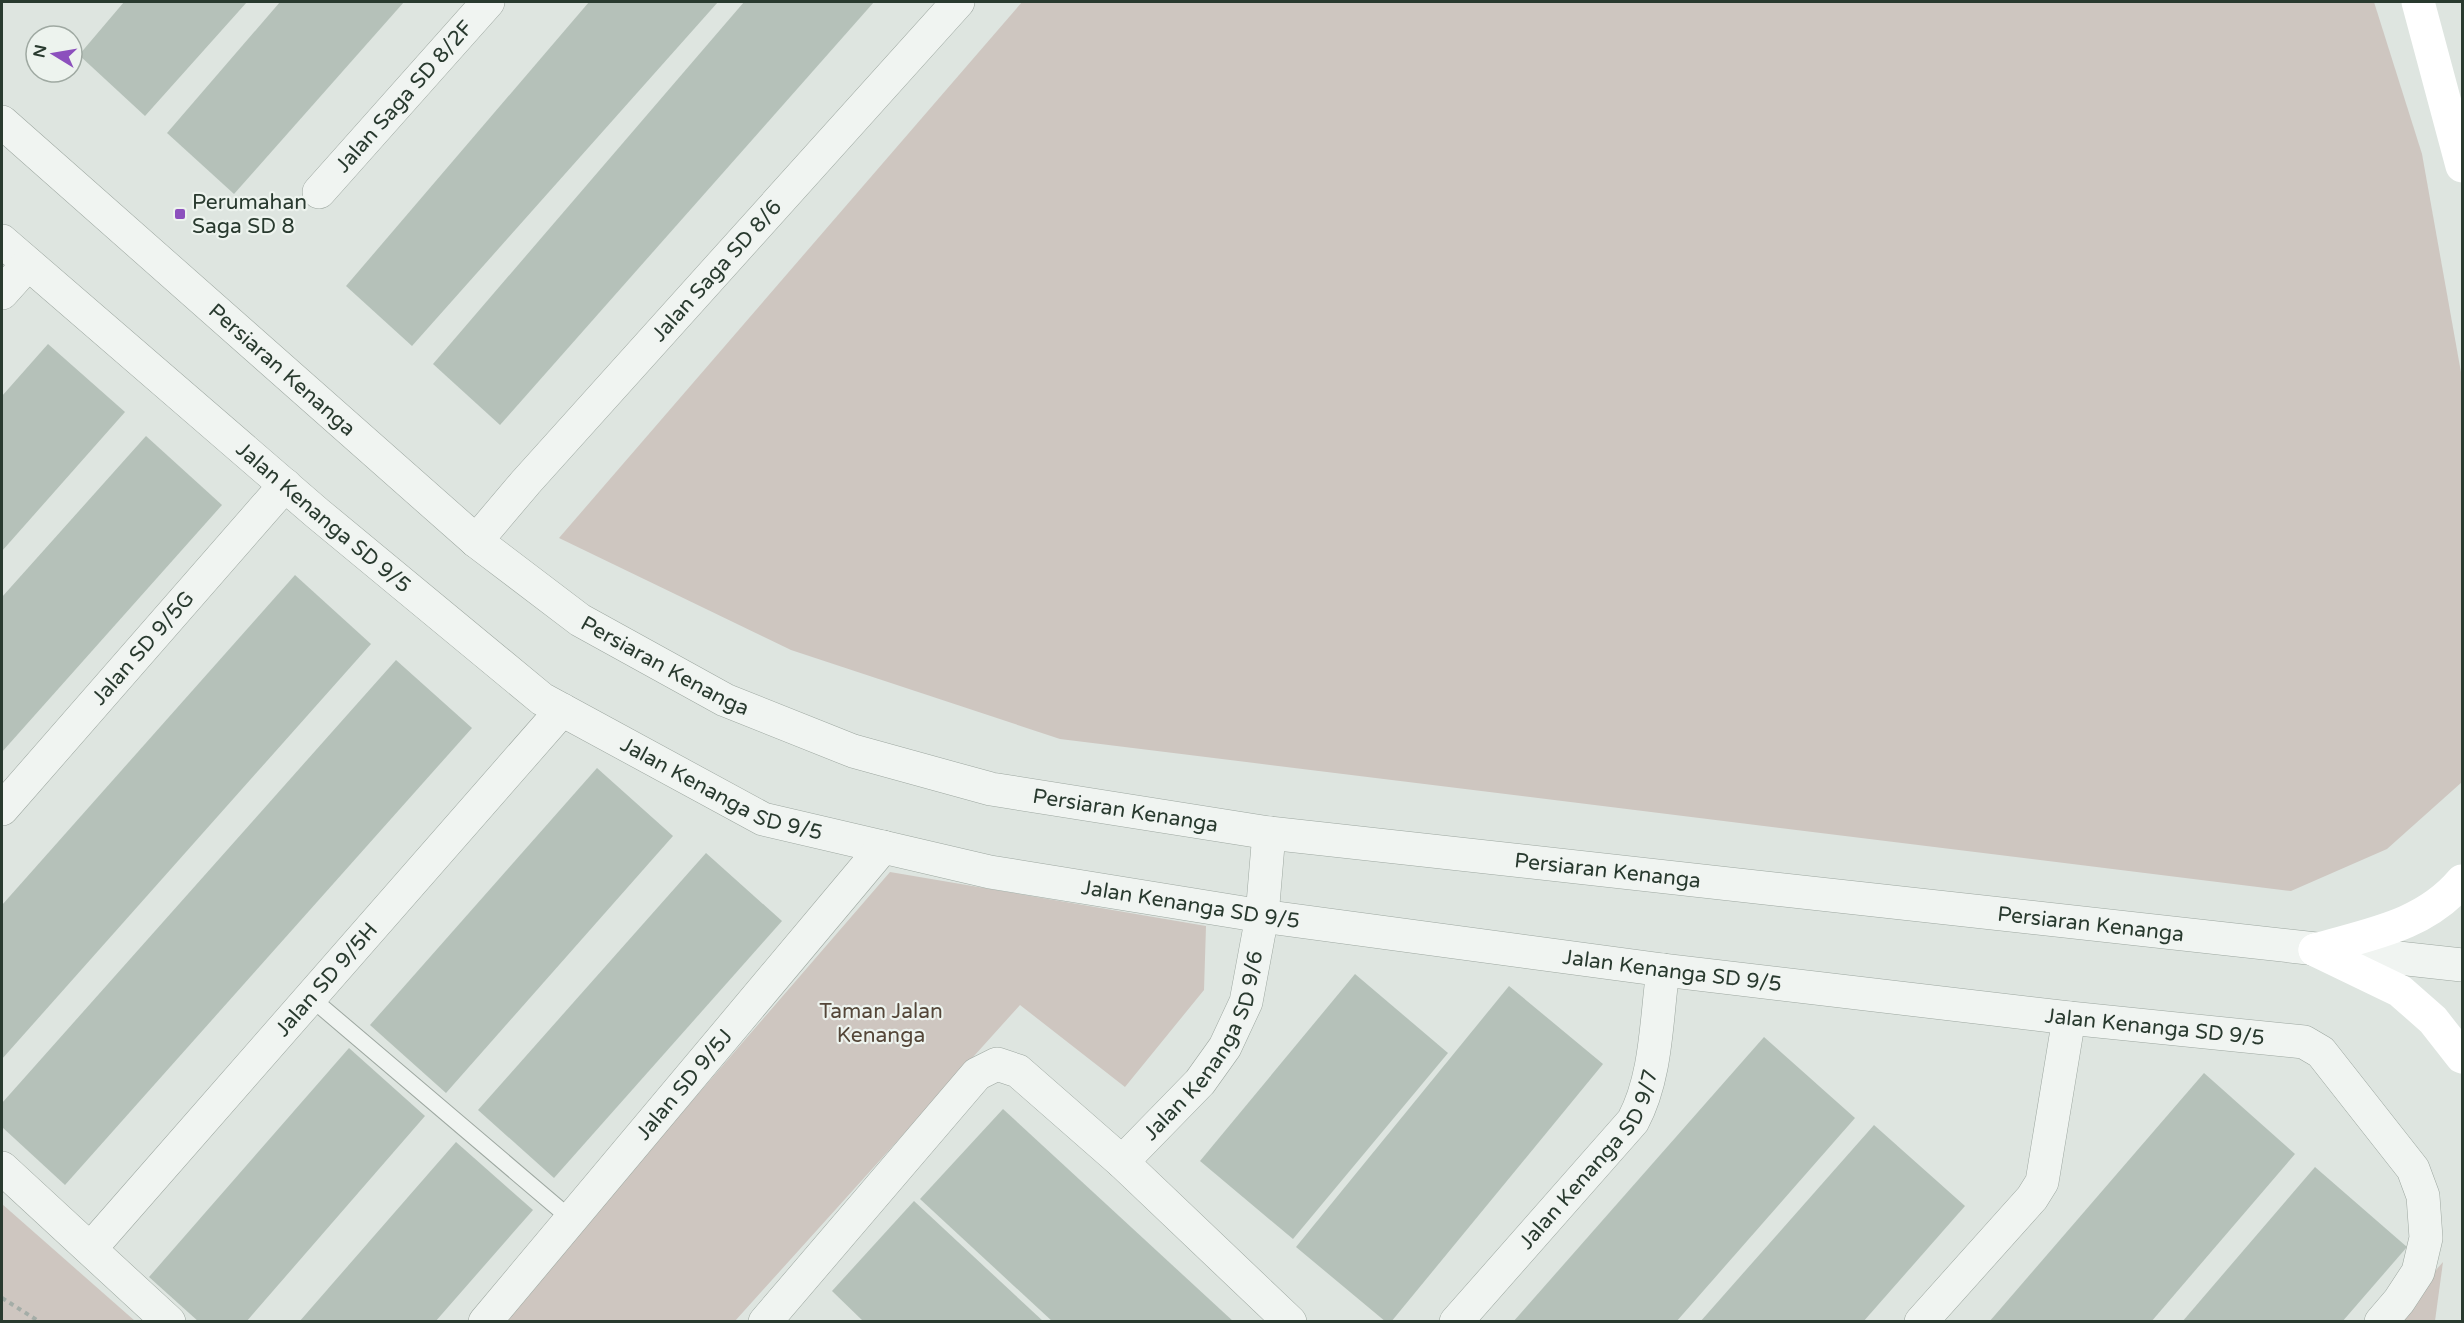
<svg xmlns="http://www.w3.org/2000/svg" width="2464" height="1323" font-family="'Varela Round',sans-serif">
<rect width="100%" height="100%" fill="#dee5e0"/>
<g fill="#cec6c0">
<path d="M1022,2H2374L2422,154L2462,378V782L2387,849L2291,891L1060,739L791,650L559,538Z"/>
<path d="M890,872L1206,926L1204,990L1125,1087L1020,1005L735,1321L501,1322Z"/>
<path d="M2,1204L135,1321H2Z"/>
<path d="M2443,1262L2435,1321H2391Z"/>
</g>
<g fill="#b5c1b9">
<path d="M124,2H247L145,116L79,55Z"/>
<path d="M280,2H404L234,194L167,133Z"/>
<path d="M589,2H718L412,346L346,286Z"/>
<path d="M744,2H874L500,425L433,364Z"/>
<path d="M48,344L125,412L2,551V396Z"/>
<path d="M146,436L222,505L2,752V597Z"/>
<path d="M295,575L371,644L2,1059V905Z"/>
<path d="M396,660L472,728L65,1185L2,1127V1103Z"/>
<path d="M597,768L673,836L446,1093L370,1025Z"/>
<path d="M706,853L782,921L554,1178L478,1110Z"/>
<path d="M1355,974L1448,1053L1293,1239L1200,1161Z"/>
<path d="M1509,986L1603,1064L1391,1322H1386L1296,1247Z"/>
<path d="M1764,1037L1855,1118L1676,1322H1513Z"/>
<path d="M349,1048L425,1116L246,1322H199L149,1277Z"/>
<path d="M2204,1073L2295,1154L2151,1322H1989Z"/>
<path d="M1003,1109L1234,1322H1053L920,1199Z"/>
<path d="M1874,1125L1965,1206L1863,1322H1700Z"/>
<path d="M456,1142L533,1210L435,1322H299Z"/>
<path d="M2315,1167L2407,1247L2342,1322H2182Z"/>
<path d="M914,1201L1044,1322H864L832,1291Z"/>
</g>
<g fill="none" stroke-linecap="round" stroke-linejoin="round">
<g stroke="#9da7a0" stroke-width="18">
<path id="service" d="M310,997L571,1219"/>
</g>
<g stroke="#9da7a0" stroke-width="34">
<g id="minor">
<path id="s1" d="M319,192L488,2"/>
<path id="s2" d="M2,241L317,513L542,699L763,819L990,872L1262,916L1663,970L2069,1018L2304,1042L2321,1052L2413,1169L2423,1196L2426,1238L2418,1272L2399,1301L2381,1322"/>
<path d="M2,293L28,264"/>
<path id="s3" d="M476,541L526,482L958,2"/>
<path id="s4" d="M2,809L285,485"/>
<path id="s5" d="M1122,1162L1200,1082L1225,1047L1246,1002L1262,916L1269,833"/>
<path d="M2,1168L169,1322"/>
<path id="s6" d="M91,1248L562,710"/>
<path id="s7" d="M485,1322L883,847"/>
<path d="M765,1322L977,1074L997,1064L1018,1071L1122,1162L1290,1322"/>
<path id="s8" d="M1456,1322L1633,1121C1657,1076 1656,1020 1663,970"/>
<path d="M1921,1322L2032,1198L2042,1182L2069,1018"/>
</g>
</g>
<g stroke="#9da7a0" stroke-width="34">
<g id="tertiary">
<path id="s9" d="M2,122L476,541L580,620L725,700L853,751L991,789L1269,833L2462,965"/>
</g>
</g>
<path stroke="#a4ada7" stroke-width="4" stroke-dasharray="4.5 4.5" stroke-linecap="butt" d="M2,1298L40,1322"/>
<use href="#service" stroke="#f0f4f1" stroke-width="16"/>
<use href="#minor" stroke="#f0f4f1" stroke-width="33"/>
<use href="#tertiary" stroke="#f0f4f1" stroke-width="33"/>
<g stroke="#fff" stroke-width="33">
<path d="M2418,2L2462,166"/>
<path d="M2315,950L2400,991L2433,1020L2462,1057"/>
<path d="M2315,950C2370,934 2424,926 2462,881"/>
</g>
</g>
<rect fill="#8c50bd" stroke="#edf3ee" stroke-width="2" x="174" y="208" width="12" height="12" rx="3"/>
<g text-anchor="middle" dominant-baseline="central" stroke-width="4.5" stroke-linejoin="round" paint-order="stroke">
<g font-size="21" fill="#293a2f" stroke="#edf3ee">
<text stroke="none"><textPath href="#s1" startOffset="128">Jalan Saga SD 8/2F</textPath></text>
<text stroke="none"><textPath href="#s3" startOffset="362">Jalan Saga SD 8/6</textPath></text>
<text stroke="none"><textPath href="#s9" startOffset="374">Persiaran Kenanga</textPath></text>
<text stroke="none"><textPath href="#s2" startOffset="424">Jalan Kenanga SD 9/5</textPath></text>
<text stroke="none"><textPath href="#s4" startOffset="214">Jalan SD 9/5G</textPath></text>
<text stroke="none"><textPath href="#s9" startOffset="860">Persiaran Kenanga</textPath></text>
<text stroke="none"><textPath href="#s2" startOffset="910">Jalan Kenanga SD 9/5</textPath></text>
<text stroke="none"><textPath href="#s9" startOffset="1346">Persiaran Kenanga</textPath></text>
<text stroke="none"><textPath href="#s9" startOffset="1832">Persiaran Kenanga</textPath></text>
<text stroke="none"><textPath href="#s2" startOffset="1396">Jalan Kenanga SD 9/5</textPath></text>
<text stroke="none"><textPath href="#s9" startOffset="2318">Persiaran Kenanga</textPath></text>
<text stroke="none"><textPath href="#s2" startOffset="1882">Jalan Kenanga SD 9/5</textPath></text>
<text stroke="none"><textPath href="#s6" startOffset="357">Jalan SD 9/5H</textPath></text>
<text stroke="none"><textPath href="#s2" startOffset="2368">Jalan Kenanga SD 9/5</textPath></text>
<text stroke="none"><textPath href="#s5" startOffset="146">Jalan Kenanga SD 9/6</textPath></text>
<text stroke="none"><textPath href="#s7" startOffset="310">Jalan SD 9/5J</textPath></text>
<text stroke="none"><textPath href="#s8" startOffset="212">Jalan Kenanga SD 9/7</textPath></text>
</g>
<g font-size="21" fill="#293a2f" stroke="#edf3ee" text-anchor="start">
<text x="192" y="202">Perumahan<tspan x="192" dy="24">Saga SD 8</tspan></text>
</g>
<g font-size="21" fill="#544638" stroke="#edf3ee">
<text x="881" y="1011">Taman Jalan<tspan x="881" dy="24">Kenanga</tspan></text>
</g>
</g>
<rect width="2464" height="1323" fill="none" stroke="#293a2f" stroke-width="6"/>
<g transform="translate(54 54) rotate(281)"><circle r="28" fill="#edf3ee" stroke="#9fa9a2" stroke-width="1.5"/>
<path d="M0-4.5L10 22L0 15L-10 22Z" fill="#8c50bd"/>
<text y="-9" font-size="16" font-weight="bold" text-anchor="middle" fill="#293a2f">N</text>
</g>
</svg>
